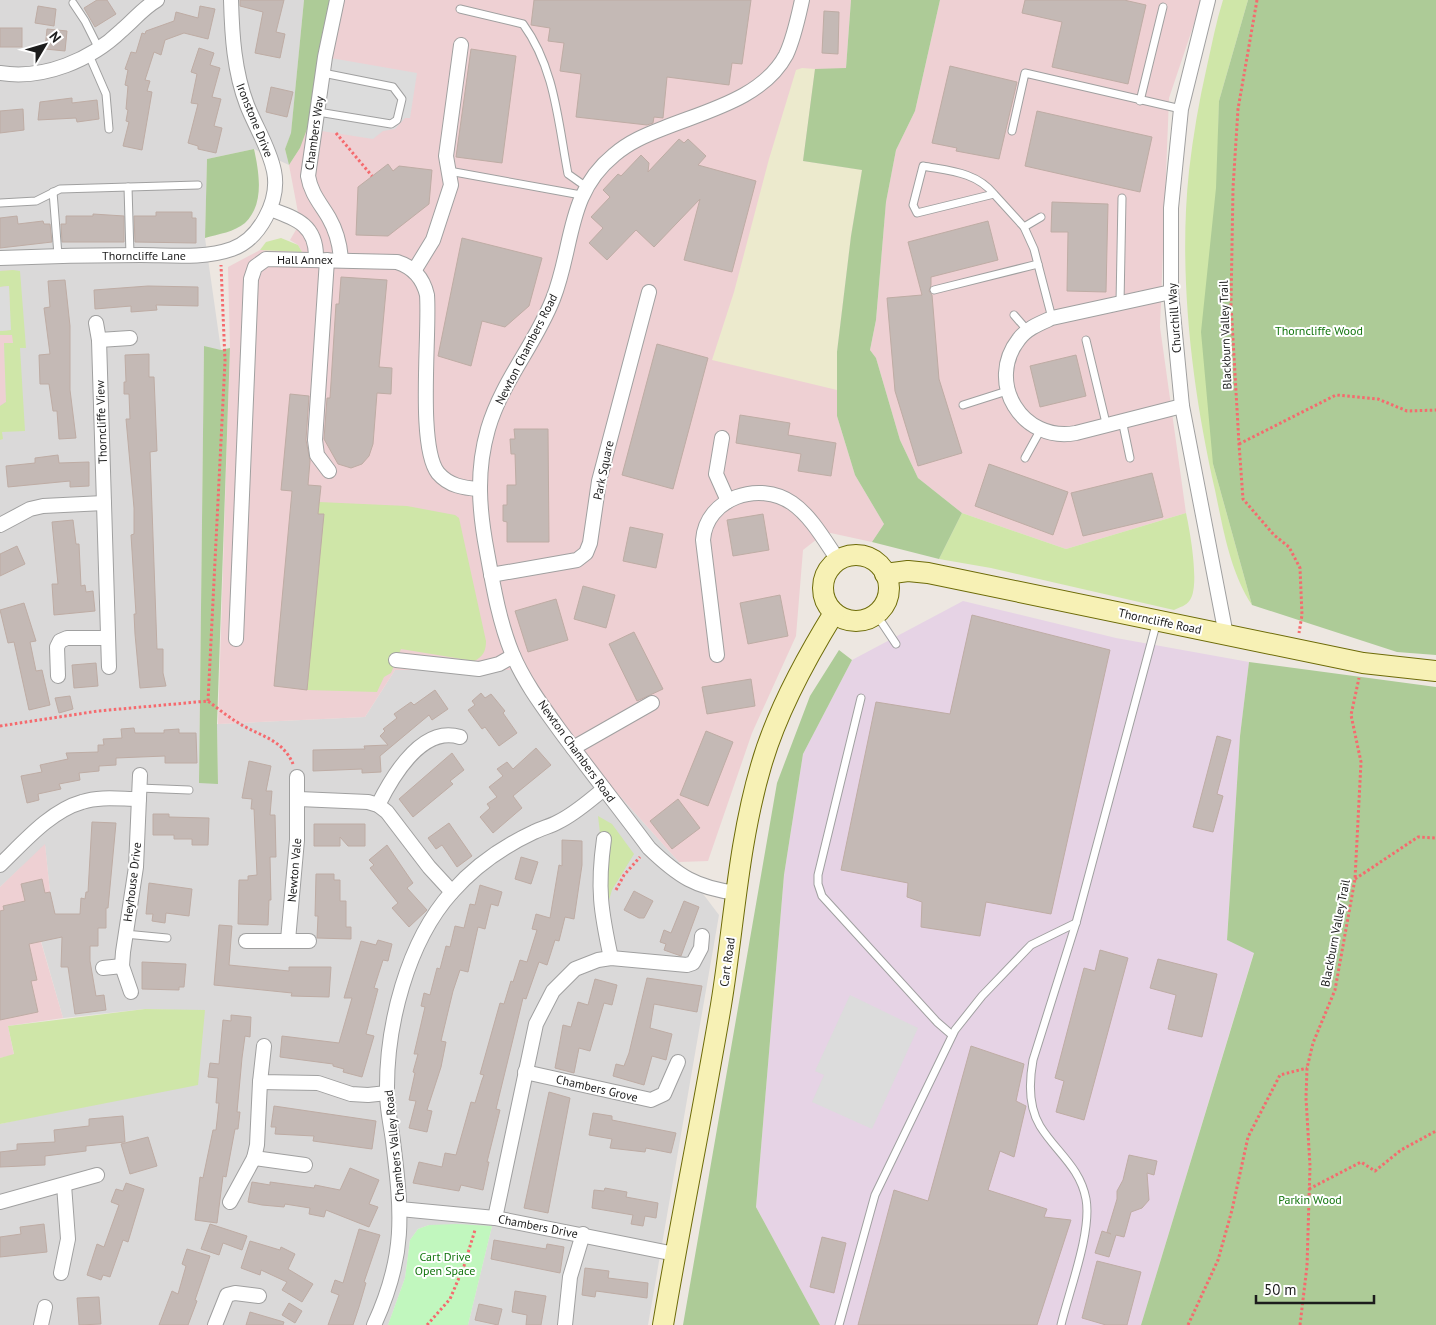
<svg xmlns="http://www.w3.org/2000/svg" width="1436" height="1325" font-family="'PT Sans',sans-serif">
<rect width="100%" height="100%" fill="#ede7e1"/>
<path fill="#dad9d9" d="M0,0H304L291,134L285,149L289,165L254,149L207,159L205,238L221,350L204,347L199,782L218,783L217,724L365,717L395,670H515L591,764L679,862L719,915L648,1325H468L492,1226L429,1225L418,1229L410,1240L405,1278L388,1325H0V1124L45,1114L205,1011L145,1009L63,1018L41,941L50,892L45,845L0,887Z"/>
<g fill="#eed0d3">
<path d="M331,0H851L846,68L803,161L862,170L851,236L837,352V416L855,475L884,524L872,542L826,532L803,550L796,636L752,733L708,861L679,862L591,764L515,670H395L365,717L218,724L230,348L228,267L260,250L302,252L298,245L290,240L300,223L289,165L300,148Z"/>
<path d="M940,0H1202L1169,98L1160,327L1186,513L1066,549L962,513L918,478L900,440L876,358L870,350L876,320L886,202L896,150L915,111Z"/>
<path d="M13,270V343L4,344L6,402L0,406V271Z"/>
<path d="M45,844L50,892L41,942L63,1018L8,1026L14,1055L0,1058V887Z"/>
</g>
<path fill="#e6d3e5" d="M963,601L1116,638L1249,662L1240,736L1227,939L1254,952L1141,1325H820L756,1207L784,875L803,754L852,660Z"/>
<path fill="#eceacd" d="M802,68L815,69L803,161L862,170L851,236L837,352V390L712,360L734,292L769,159L796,70Z"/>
<g fill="#cfe6a8">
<path d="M1223,0H1248L1219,101L1213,464L1252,605C1230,572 1223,528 1215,490C1192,389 1178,274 1189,171C1193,136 1199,101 1207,66C1212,44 1216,22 1223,0Z"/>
<path d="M281,238L298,245L302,252L260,250L266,242Z"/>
<path d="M13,270L20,271L26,348H20L25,431L2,432L3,439L0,440V406L6,402L4,343H13L12,335H0V331L10,330L9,286L0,287V271Z"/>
<path d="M319,502L407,506L455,515L459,518L486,641C486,651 483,657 474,661L401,649L391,673L384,677L377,692L307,690L323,515L318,514Z"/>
<path d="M962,513L1066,549L1186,513C1190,531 1200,586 1190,600C1186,606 1180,607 1174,610L991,568L939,559Z"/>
<path d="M598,816L612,824L634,854L612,890L607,907H604L610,836L600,833Z"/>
<path d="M145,1009L205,1010L198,1085L0,1124V1058L14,1054L8,1026Z"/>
</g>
<g fill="#adcb97">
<path d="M304,0H331L307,129L300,148L289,165L285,149L291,133Z"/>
<path d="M851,0H940L915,111L896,150L886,202L876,320L870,350L876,358L900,440L918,478L962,513L939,559L872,542L884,524L855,475L837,416V352L851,236L862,170L803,161L815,69L846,68Z"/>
<path d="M1248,0H1436V655L1397,652L1252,605L1213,464L1201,332L1216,188L1219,101Z"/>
<path d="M254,149C259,172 265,204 245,223C234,232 219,234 205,238L207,159Z"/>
<path d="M204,346L221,350L230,348L217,724L218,784L199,783Z"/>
<path d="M839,650L852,660L803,754L784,875L756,1207L820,1325H683L777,783L810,696Z"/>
<path d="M1249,662L1436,687V1325H1141L1254,953L1227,940L1240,736Z"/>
</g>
<path fill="#c1f7be" d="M457,1224L492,1226L468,1325H388L405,1278L410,1240L418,1229L429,1225Z"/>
<g fill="#dcdcdc">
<path d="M325,57L417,73L410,118H405L395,129L383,131L373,139L315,130Z"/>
<path d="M9,286L11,330L0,331V335V287Z"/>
<path d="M850,995L918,1028L872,1129L812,1102L824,1075L815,1071Z"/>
</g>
<g fill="#c4b9b5" stroke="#beaca4">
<path d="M97,0H107L116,14L95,27L84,8Z"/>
<path d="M240,0H284L276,32L285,34L280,58L255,53L263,12L240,6Z"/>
<path d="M534,0H751L742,64L732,63L729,85L667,77L663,118L654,117L653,123L647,125L576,117L581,74L560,71L564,43L548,41L550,28L531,25Z"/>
<path d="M1025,0H1124L1146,5L1128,84L1052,67L1062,22L1022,13Z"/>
<path d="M38,6L56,9L54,26L35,23Z"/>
<path d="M200,6L215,9L208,39L184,33L165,40L161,55L154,52L145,80L150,81L147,91L152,92L142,150L123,146L129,122L126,121L128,110L126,109L128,86L125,85L128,70L125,69L131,52L136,53L142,33L145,34L146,31L174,21L176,12L198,18Z"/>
<path d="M824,11L839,12L838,54L822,53Z"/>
<rect x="0" y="28" width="22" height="19"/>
<path d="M47,29L67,31L65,51L45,49Z"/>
<path d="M199,48L214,53L210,65L220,68L212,97L221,99L214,126L222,128L216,153L198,149V146L188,143L198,104L191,103L197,74L191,72Z"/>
<path d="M471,49L516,56L502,163L456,157Z"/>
<path d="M950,66L1017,82L999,159L956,151L957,148L932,143Z"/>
<path d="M271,87L293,92L287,117L266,112Z"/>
<path d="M72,98V103L97,100L99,119L77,122L76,118L38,120L40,102Z"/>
<path d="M23,109L24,130L0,133V111Z"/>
<path d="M1037,111L1152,137L1140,192L1025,166Z"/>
<path d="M679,139L684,143L688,139L706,156L698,165L756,181L732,272L684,260L700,199L654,247L636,230L607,260L589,243L603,228L591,217L610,197L603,190L618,174L621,176L641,155L649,163L648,172Z"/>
<path d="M388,164L393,171L399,166L432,170L429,204L388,236L356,235L358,187Z"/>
<path d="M1052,202L1108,204L1106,292L1067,291L1068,232H1051Z"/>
<path d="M156,212H192V218H196V243L135,242L134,216H156Z"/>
<path d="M93,214L124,216V242H62L61,224H66V216H93Z"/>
<path d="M17,216L18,224L43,221L44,224H50L52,242L0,248V218Z"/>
<path d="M988,221L998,260L931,277V285L929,291L932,295L939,379L962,453L918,466L895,391L887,298L922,295L908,242Z"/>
<path d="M462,238L542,258L529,306L505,327L482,321L471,366L438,356Z"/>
<path d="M341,277L387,280L379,367L392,368L391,394L377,393L373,444L369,456L362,464L351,468L338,464L324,439L327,398H330L336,304H339Z"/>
<path d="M65,280L70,326V390L76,438L59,439L57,411H53L49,384H40L39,355L50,354L44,308L50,307L48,281Z"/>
<path d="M148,286L198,287V306L156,305L157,310L131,312V306L95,309L94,290Z"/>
<path d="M657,344L708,358L673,489L622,475Z"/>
<path d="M149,354V377H154L157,451L150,452L157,649H163V673L166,686L140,688L135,634L134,614H136L131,535L134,534V508L126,419H130L129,394H124V382H126L125,355Z"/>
<path d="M1076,355L1086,396L1040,407L1030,366Z"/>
<path d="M290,394L309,396L306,440L310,461L308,485L321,486L318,514H324L307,690L274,686L292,491L281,490Z"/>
<path d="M740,415L790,423L788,435L836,443L831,476L798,471L801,454L736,443Z"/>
<path d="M514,429H548L549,542H507V522L503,521V505H507V485H516L515,454H511L510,439H515Z"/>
<path d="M58,455L59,463L89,462V486L70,487V481L8,487L6,466L35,463V458Z"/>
<path d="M989,464L1068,492L1053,535L975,506Z"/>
<path d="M1152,473L1163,517L1083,536L1071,493Z"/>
<path d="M763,514L769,550L733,556L727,520Z"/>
<path d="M73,520L76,544H79L81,586L85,585L86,592L93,591L95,611L54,615L52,584H58L52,522Z"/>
<path d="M630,527L663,534L656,568L623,561Z"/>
<path d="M17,546L25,564L0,576V554Z"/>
<path d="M583,586L615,595L606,628L574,619Z"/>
<path d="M780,595L788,636L748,644L740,603Z"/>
<path d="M556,599L568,640L528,652L515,611Z"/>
<path d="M24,603L36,641L30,642L36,671L42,670L50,705L29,710L14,642L8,643L0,610Z"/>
<path d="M972,615L1110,650L1051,914L986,902L980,936L921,927L922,902L907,897L908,883L841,870L876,702L950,714Z"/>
<path d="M634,632L663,689L637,701L609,644Z"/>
<path d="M96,663L98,686L74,688L72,665Z"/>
<path d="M751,679L755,706L707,714L702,687Z"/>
<path d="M435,690L448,709L432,720L429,715L380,756L381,772L362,773V769L313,771V750L365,749L364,746L388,745L380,736L385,731L383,729L397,718L394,714L411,702L414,705Z"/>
<path d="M481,693L485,698L491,694L505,711L503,713L517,733L499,746L485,727L482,729L468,710L475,705L472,701Z"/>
<path d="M70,696L73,709L59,713L55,698Z"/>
<path d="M134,728L135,733H164V730L179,729V733H196L197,763H165V756L116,758V765L99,766V771L79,773L80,780L59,784L61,789L38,794L39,800L27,803L21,776L42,772L40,765L68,759L66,753L98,752V745H104L103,739L122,738L121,729Z"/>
<path d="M706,731L733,742L708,806L680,795Z"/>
<path d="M1217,736L1231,740L1217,794L1223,796L1213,832L1193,827Z"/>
<path d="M536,748L551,765L513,796L522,808L493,833L480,817L490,808L487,804L497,797L489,787L503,776L497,769L507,762L513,769Z"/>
<path d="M452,753L464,770L450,781L453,784L413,817L399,799Z"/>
<path d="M249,761L271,766L266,791H272L270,815H275L276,857H270L271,900H269L268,925L238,924L239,880H248V876L257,875L254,809H251L252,799L242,798Z"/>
<path d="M678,799L700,828L672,849L650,821Z"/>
<path d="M153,814H169V817L209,818L208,845H192V839H174V835H153Z"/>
<path d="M92,822L116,823L108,908H106V928H98V946H90V961L96,996L104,995L106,1010L75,1014L68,967H61L62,937L29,944L37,980L31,981L38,1012L0,1020V911L4,910L3,906L25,901L21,884L42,879L45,893L50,892L55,914H80L81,898L85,899L86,892H88Z"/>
<path d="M449,823L472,856L457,867L442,845L436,849L428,838Z"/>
<path d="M314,824H365V846H348L340,837V846H314Z"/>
<path d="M562,840L582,841V865L574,919L565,917L559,941L555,940L547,965L539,962L526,999L523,998L496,1109L500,1110L487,1162H489L483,1190L461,1185L459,1191L413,1183L419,1162L442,1167L445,1153L456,1155L471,1102L475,1103L482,1080L484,1075L480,1074L500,1003L504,1004L511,981L513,982L520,960L527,962L537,930L532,929L536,914L550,918L559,865L562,866Z"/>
<path d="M387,845L413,883L407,888L427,910L409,927L392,908L398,903L370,868L374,865L369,860Z"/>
<path d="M521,857L538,862L531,884L515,879Z"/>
<path d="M316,874H334V880H340V901H346V927H351V939L317,938L318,916H315Z"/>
<path d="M149,883L192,889L189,916L166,913L165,923L152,921L153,914H146Z"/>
<path d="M480,885L502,892L498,906L491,904L485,929L478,927L468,972L460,970L453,991L441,1041L446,1042L441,1067L427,1110L432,1111L427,1132L409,1128L416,1101L409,1100L415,1073L413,1072L418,1054H414L425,1007L421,1006L424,993L430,995L437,968L440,969L446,946L450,947L455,926L464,928L470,904L475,905Z"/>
<path d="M634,891L653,901L644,918H639L624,910Z"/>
<path d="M684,901L699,907L681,956L664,950L666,944L660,942L664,930L671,933Z"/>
<path d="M219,925L232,926L229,965L289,971V967H331L329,997L291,996L292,993L214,985Z"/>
<path d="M378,940L392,944L388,961L383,960L374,988L378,989L366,1034L374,1036L362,1077L343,1072L344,1069L333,1066V1064L280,1057L282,1036L339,1043L352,998H344L361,941L376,945Z"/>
<path d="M1100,950L1128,958L1084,1120L1056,1112L1064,1081L1055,1078L1084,968L1095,971Z"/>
<path d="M1158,959L1217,974L1202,1037L1168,1029L1176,995L1150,988Z"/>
<path d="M142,962L186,964L184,987H179V990L142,989Z"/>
<path d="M647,978L702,986L697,1012L654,1004L650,1028L672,1034L666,1060L652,1056L644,1085L613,1076L616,1064L624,1066L629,1053Z"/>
<path d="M595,979L617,985L612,1005L604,1003L590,1051L579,1048L574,1073L555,1068L563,1025L571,1027L578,1002L588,1005Z"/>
<path d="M231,1015L251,1017L250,1037L245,1036L242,1058L237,1112H240L238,1129H235L226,1177L223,1176L217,1223L195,1220L200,1177L203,1178L213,1130H216L219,1103H216L218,1078L208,1077L210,1063L219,1064L223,1020L231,1021Z"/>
<path d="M971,1046L1024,1064L1016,1101L1026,1106L1014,1157L1000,1151L988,1190L1047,1209L1044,1217L1071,1220L1037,1325H858L894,1190L928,1201Z"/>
<path d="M549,1092L570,1098L548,1213L524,1208Z"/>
<path d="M274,1106L376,1121L372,1149L313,1141L314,1136L275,1134L276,1127H271Z"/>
<path d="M593,1113L612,1116V1120L676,1133L671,1153L646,1148L645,1152L610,1148L612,1139L589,1135Z"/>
<path d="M123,1116L125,1142L86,1146V1151L45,1156V1165L0,1167V1152L17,1150V1144L55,1142L54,1130L89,1126V1119Z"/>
<path d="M148,1137L157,1166L130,1174L121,1144Z"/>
<path d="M1129,1155L1157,1161L1154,1175L1147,1173L1149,1200L1142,1208L1131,1212L1124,1237L1116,1235L1109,1257L1095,1253L1102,1231L1111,1234L1107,1232L1117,1199V1191L1123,1180Z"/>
<path d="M350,1168L379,1180L369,1204L378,1207L369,1227L326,1210L324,1217L309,1214L310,1208L285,1204L284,1207L262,1205L248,1202L252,1182L270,1185V1182L314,1188L315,1185L340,1190Z"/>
<path d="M126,1183L144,1189L128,1242L123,1240L110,1277L103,1275L101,1280L87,1275L97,1244L104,1247L119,1205L111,1202L116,1189L123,1191Z"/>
<path d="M605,1188L627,1192L626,1197L658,1203L656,1218L645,1216L643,1226L631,1224L633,1215L592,1208L594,1190L604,1191Z"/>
<path d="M44,1224L47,1252L0,1257V1237L21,1234L20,1227Z"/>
<path d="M210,1224L247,1236L242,1250L223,1243L219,1255L201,1249Z"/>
<path d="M359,1229L380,1235L364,1282L366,1283L359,1307L353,1325H328L339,1295L331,1292L335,1280L343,1283Z"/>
<path d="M822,1237L846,1243L834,1293L810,1287Z"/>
<path d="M494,1240L546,1249L547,1244L564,1247L560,1273L491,1259Z"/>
<path d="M250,1241L280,1250L281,1247L295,1254L288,1269L313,1284L302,1302L282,1290L287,1282L261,1270L260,1275L241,1268Z"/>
<path d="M187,1249L210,1256L195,1300L197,1301L188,1325H159L172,1291L178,1294L186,1266L182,1264Z"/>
<path d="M1097,1261L1141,1272L1127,1325H1106L1082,1318Z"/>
<path d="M585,1268L609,1271L608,1278L648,1283L647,1298L596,1291L595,1297L582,1295Z"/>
<path d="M515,1291L546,1296L541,1325H526L527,1315L512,1312Z"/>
<path d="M99,1297L101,1324L79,1325L77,1298Z"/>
<path d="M289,1303L302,1311L295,1323L282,1315Z"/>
<path d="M479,1304L502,1309L498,1325L475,1320Z"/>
<path d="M250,1312L284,1322L283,1325H246Z"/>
</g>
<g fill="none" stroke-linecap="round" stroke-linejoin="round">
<g stroke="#a0a0a0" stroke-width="9">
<g id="lane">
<path d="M73,3L85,21L99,49"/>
<path d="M460,9L523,24C555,68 558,122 568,174L585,186"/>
<path d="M89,55L106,94L109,129"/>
<path d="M1140,101L1163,7"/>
<path d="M318,112L391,124L397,120L402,99L393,87L323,73"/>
<path d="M1012,131L1025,73L1181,109"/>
<path d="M449,171L581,195"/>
<path d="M128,187L130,255"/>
<path d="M53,192L58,255"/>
<path d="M994,194C976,172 950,171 923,166L913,205L917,213L994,194L1024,227L1034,249L1052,318"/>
<path d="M0,203L36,201L60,189L198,185"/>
<path d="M1024,227L1041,217"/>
<path d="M934,290L1038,264"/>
<path d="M1120,303L1122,198"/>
<path d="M1014,315L1028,331"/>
<path d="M1086,340L1106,423"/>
<path d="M963,405L1007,391"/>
<path d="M1122,420L1130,458"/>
<path d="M1025,458L1041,429"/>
<path d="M876,614L896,644"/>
<path d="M861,698L818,875V884L822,896L937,1022L952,1035"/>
<path d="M139,788L189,790"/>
<path d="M125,934L167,938"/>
<path d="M839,1325L875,1195L955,1030L982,996L1031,945L1076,923"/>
<path d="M1061,1325C1069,1291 1092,1232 1086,1199C1080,1167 1056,1152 1040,1126C1028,1106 1029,1082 1033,1060L1076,923L1157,621"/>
</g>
</g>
<g stroke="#a0a0a0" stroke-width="16">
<g id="street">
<path d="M337,0L325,57L308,176C311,194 321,204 329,218C337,232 340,244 341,260"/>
<path d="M1208,0L1181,109L1171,208V292L1182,406L1226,635"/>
<path d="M0,73C44,80 91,60 122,30C134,20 143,8 157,0"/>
<path d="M270,209C298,219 317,226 316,259"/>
<path d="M0,258C47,256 94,255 141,255C169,255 204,259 232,249C260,239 280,200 274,171C269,147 256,128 247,105C234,71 232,35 231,0"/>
<path d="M327,260L315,440L317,455L329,471"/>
<path d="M414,271L433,240L451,185L446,156L461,45"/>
<path d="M1171,292L1052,318C1041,323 1027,328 1019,339C985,382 1022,443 1076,433L1182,406"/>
<path d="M96,323L99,340L109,667"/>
<path d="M99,340L130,338"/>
<path d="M722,438L716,474L728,501"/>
<path d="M0,525L30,509L43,506L104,503"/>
<path d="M491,575L577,560L586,553L590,543L599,481L649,292"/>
<path d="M236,639L251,279L255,267L266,259L397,262C413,267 423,278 427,295C430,333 417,446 438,473C449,486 464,488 479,489"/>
<path d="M717,655L703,540C706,498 759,480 792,503C811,516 825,541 838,560"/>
<path d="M396,660L479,669L499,664L513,656"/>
<path d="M58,676L57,647L60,641L67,638H107"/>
<path d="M573,748L652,703"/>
<path d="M299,799L368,802L378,805L387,812L429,867L452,892"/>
<path d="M378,805C392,777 422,725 460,737"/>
<path d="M604,839C597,888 601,912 611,958"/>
<path d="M0,865C23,843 50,811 82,802C100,796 120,799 139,799"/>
<path d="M737,893C696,888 678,876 649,848C620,809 590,771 561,732C543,707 524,682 512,653C499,621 493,585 487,552C479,510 476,471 488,429C502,381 535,345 553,299C574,246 566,194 614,155C629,142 646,135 664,128C706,111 763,98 786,55C794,38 798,18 802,0"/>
<path d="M288,940L297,840V777"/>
<path d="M246,941H309"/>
<path d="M103,968L122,966"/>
<path d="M131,992L122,966L123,952L136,867L140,775"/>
<path d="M264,1046L260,1082L318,1083L351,1094L368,1095L387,1093"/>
<path d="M525,1072L651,1100L664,1094L678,1062"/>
<path d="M254,1158L305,1165"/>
<path d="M0,1202L97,1175"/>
<path d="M230,1202L254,1158L257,1145L260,1082"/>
<path d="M400,1209L495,1218L675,1254"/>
<path d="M495,1218L536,1024L553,991L575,969L598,960L611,958L687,965L693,963L701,948L702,936"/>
<path d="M61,1273L68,1239L64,1185"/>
<path d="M41,1325L45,1307"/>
<path d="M215,1325L227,1295L235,1293L259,1296"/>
<path d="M374,1325C406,1256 402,1214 393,1141C391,1125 387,1109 387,1093C386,1026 407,942 452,892C474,867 504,846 534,832C542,828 551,826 558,822C575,814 590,800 604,789"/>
<path d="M565,1325L570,1277L583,1234"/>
</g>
</g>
<g stroke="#6d6b08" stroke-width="22">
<g id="secondary">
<circle cx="856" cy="588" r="33"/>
<path d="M885,574L908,571L928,573L1363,663L1436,671"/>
<path d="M663,1325C681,1218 703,1112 721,1005C734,926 738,844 761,766C776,713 805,660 834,613"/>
</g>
</g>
<g stroke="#f56a6e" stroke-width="3" stroke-dasharray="2.5 2.5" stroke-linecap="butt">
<path d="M1257,0L1238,109L1233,188L1231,304L1239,444L1243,499L1274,535L1289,547L1300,568L1302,615L1299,633"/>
<path d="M336,133L372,176"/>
<path d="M1239,444L1336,395L1378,399L1407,411L1436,410"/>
<path d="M208,701L225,361L221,265"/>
<path d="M0,726L98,711L208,701C217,708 227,716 237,722C258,736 282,738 293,764"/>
<path d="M1355,879L1418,837L1436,838"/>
<path d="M616,890L624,875L640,857"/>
<path d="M1309,1189L1361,1162L1375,1171L1401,1150L1436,1131"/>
<path d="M427,1325L450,1299L464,1266L475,1230"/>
<path d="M1188,1325L1218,1260L1232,1210L1248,1137L1280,1075L1307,1068"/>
<path d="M1300,1325L1307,1266L1310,1166L1306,1098L1307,1068L1313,1043L1335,990L1355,879L1361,762L1351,715L1359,678"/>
</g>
<use href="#lane" stroke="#fff" stroke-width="7"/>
<use href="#street" stroke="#fff" stroke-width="14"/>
<use href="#secondary" stroke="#f7f1b5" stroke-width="20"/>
</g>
<g text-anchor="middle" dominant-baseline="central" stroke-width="4" stroke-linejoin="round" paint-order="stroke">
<g font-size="12" fill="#1c1c1c" stroke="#fff">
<text transform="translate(255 120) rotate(68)">Ironstone Drive</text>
<text transform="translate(314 133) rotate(-82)">Chambers Way</text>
<text x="144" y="255">Thorncliffe Lane</text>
<text x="305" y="259">Hall Annex</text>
<text transform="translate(1174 318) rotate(-94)">Churchill Way</text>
<text transform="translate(1225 335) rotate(-92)">Blackburn Valley Trail</text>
<text transform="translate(526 349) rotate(-63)">Newton Chambers Road</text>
<text transform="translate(101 422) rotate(-92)">Thorncliffe View</text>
<text transform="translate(603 470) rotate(-78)">Park Square</text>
<text transform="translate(1160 621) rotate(12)">Thorncliffe Road</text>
<text transform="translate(577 751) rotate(54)">Newton Chambers Road</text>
<text transform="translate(294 870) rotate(-85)">Newton Vale</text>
<text transform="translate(132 882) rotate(-83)">Heyhouse Drive</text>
<text transform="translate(1335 933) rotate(-79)">Blackburn Valley Trail</text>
<text transform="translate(727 962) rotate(-82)">Cart Road</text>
<text transform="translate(597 1088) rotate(13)">Chambers Grove</text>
<text transform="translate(394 1146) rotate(-96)">Chambers Valley Road</text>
<text transform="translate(538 1226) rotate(11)">Chambers Drive</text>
</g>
<g font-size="12" fill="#13750e" stroke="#fff">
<text x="1319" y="330">Thorncliffe Wood</text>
<text x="1310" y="1199">Parkin Wood</text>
<text x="445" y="1256">Cart Drive<tspan x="445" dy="14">Open Space</tspan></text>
</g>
</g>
<g transform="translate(45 45) rotate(52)" stroke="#ffffff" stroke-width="4" paint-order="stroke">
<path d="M0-4L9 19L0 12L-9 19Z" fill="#1c1c1c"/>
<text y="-8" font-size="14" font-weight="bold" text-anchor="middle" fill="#1c1c1c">N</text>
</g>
<path d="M1256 1295v8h118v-8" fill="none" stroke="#1c1c1c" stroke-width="2.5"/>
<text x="1264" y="1295" font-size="15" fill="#1c1c1c" stroke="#ffffff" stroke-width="4" paint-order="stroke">50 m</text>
</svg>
